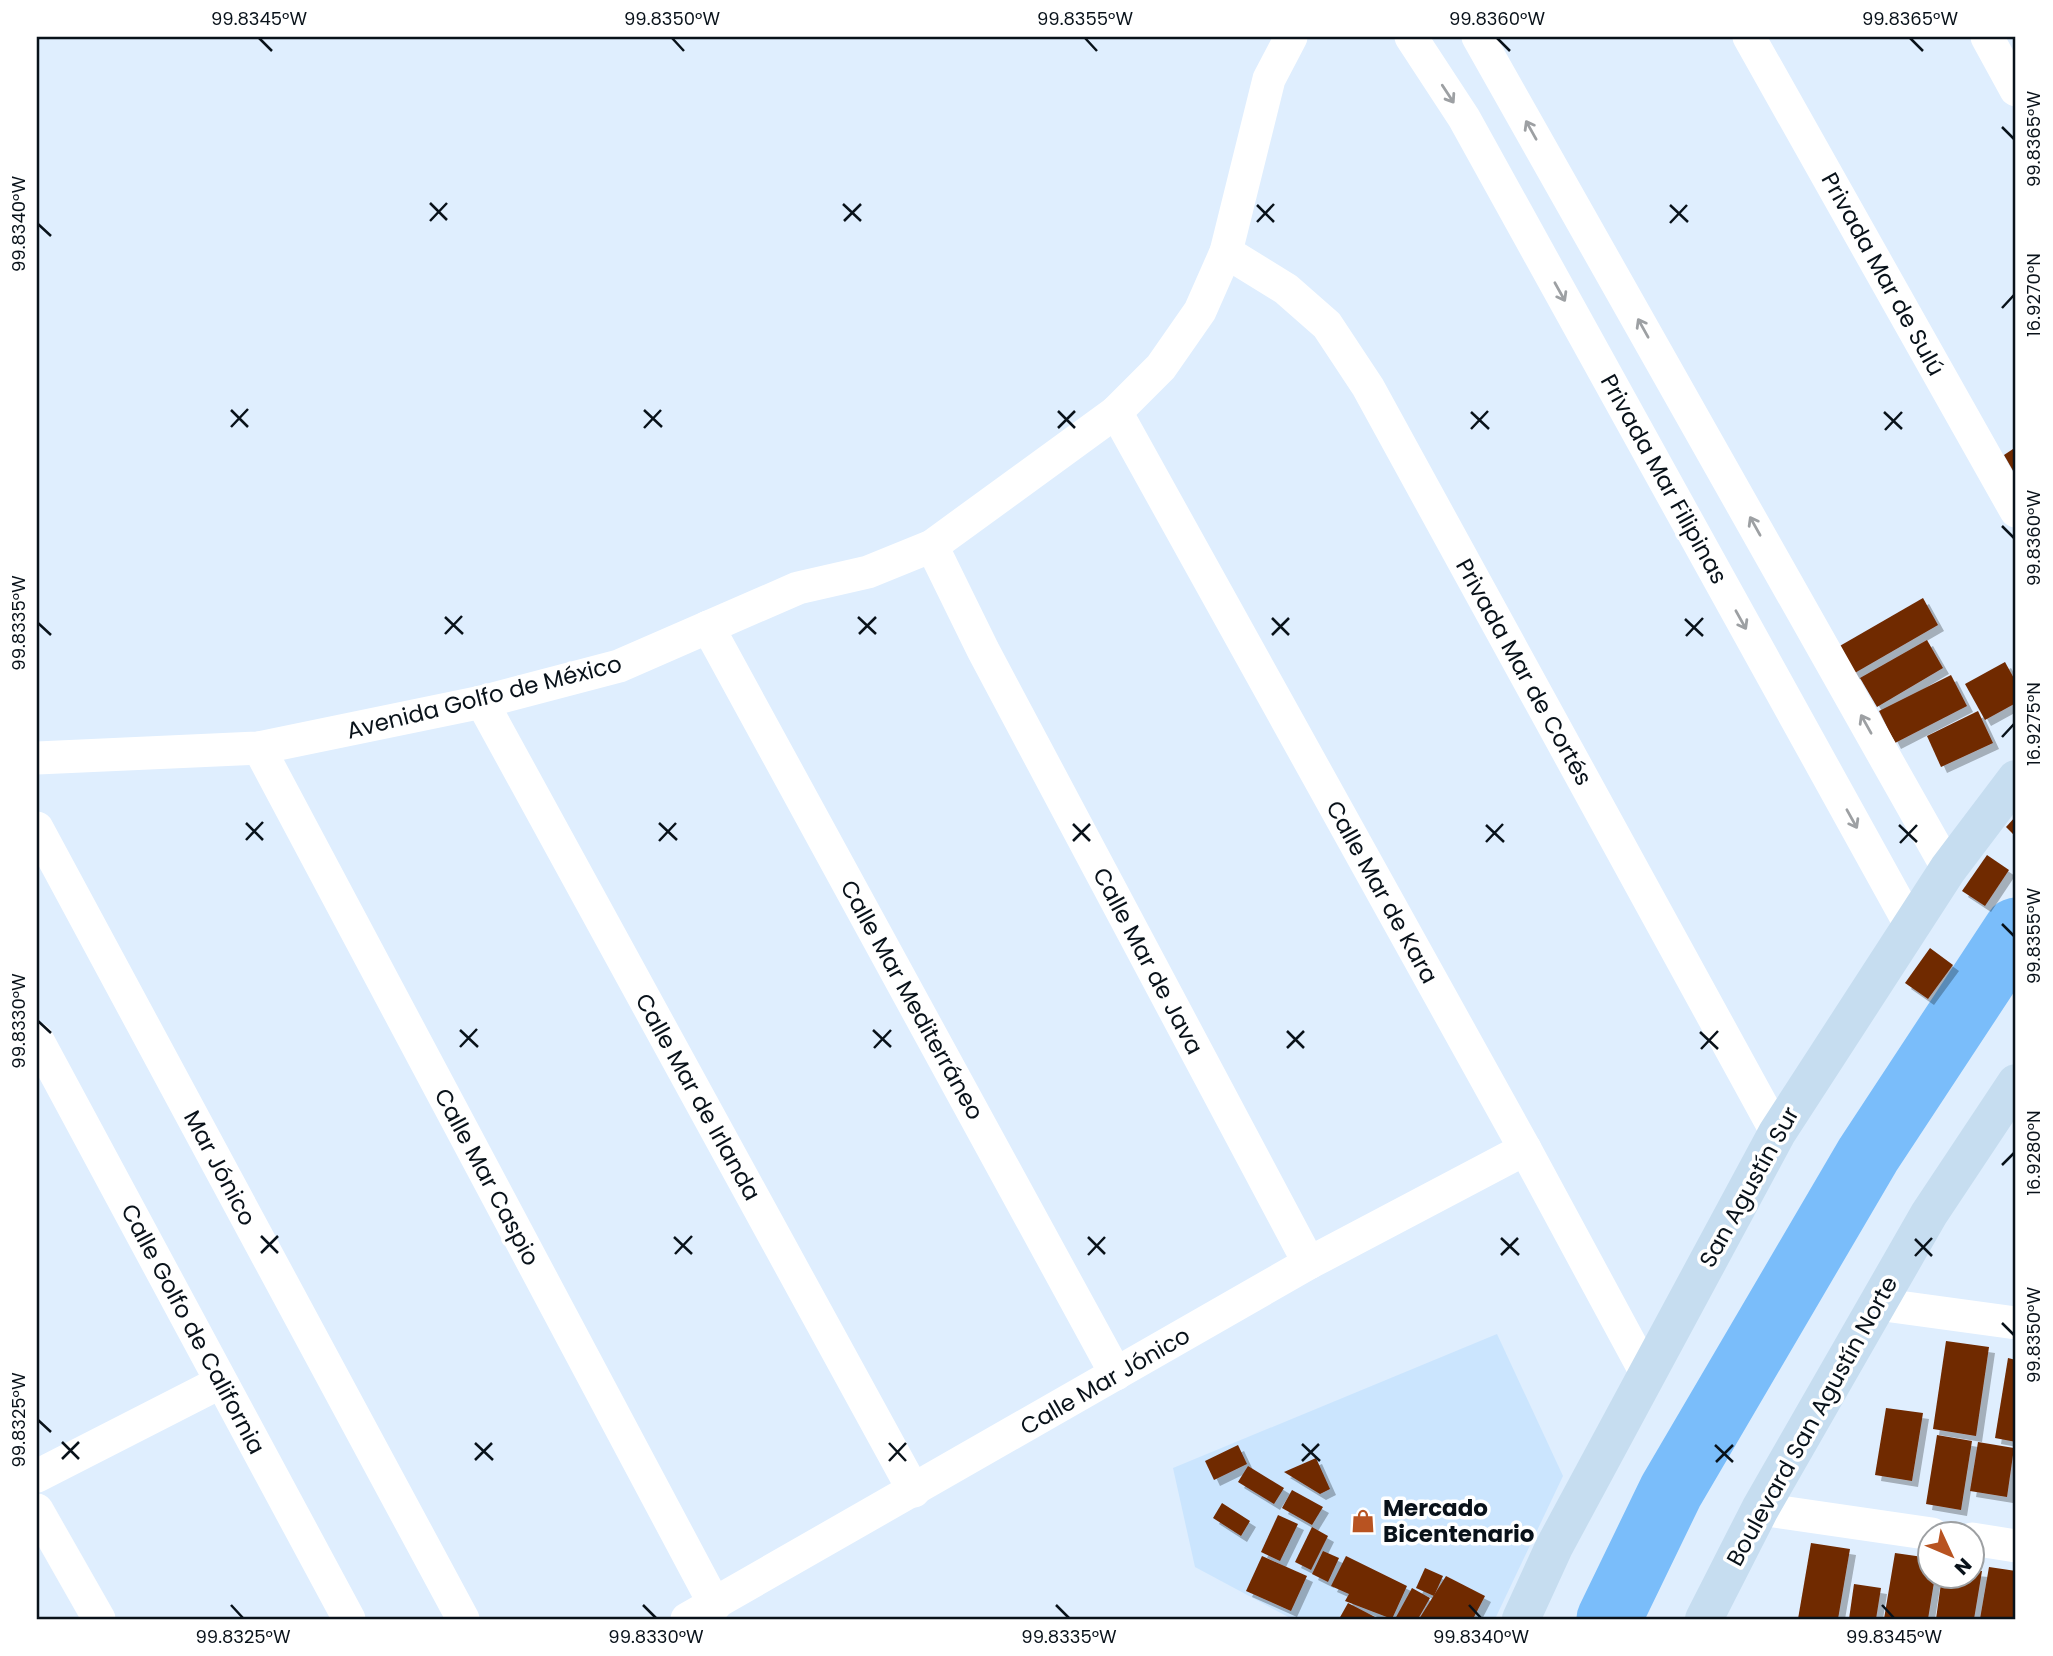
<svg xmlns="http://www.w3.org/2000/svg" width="2053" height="1656" font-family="Poppins,sans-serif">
<defs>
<filter id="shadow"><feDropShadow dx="6" dy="6" stdDeviation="0" flood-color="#0004"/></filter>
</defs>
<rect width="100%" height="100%" fill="#dfeefe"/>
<path fill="#cbe5fe" d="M1497,1334L1563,1476L1495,1619H1292L1195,1567L1173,1468Z"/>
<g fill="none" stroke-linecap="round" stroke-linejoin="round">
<path stroke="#7abdfa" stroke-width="65" d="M1609,1619L1671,1491L1868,1155L2016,930"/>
</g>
<g fill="#702900" filter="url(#shadow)">
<path d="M2016,447V476L2004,455Z"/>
<path d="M1923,598L1938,625L1853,674L1838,647Z"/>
<path d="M1927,640L1943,668L1877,707L1860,678Z"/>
<path d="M2005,662L2016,682V703L1985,720L1965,684Z"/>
<path d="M1951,675L1967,706L1895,743L1879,711Z"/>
<path d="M1978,711L1993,743L1941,767L1927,736Z"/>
<path d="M2016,816V837L2006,827Z"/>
<path d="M1987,855L2009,870L1985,906L1962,891Z"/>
<path d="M1930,948L1953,965L1928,999L1905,983Z"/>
<path d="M1946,1341L1989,1347L1976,1436L1933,1429Z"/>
<path d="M2008,1358L2016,1360V1442L1995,1438Z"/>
<path d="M1886,1408L1923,1413L1912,1481L1875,1475Z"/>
<path d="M1937,1435L1972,1441L1961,1510L1926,1504Z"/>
<path d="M1978,1442L2014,1448L2007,1497L1970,1491Z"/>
<path d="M1238,1445L1247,1464L1214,1480L1205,1461Z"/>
<path d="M1316,1458L1330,1489L1320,1494L1284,1472Z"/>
<path d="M1248,1466L1284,1488L1274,1504L1238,1482Z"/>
<path d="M1292,1490L1323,1507L1312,1525L1282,1508Z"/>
<path d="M1222,1503L1250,1521L1241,1536L1213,1518Z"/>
<path d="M1278,1515L1298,1524L1280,1561L1261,1552Z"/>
<path d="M1312,1527L1328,1536L1311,1570L1295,1562Z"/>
<path d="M1811,1543L1850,1549L1838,1619H1798Z"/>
<path d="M1323,1551L1339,1558L1328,1582L1312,1574Z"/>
<path d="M1895,1553L1930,1558V1576H1935L1928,1619H1884Z"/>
<path d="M1262,1556L1307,1576L1291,1611L1246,1591Z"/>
<path d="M1346,1556L1407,1586L1392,1619L1345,1601L1349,1594L1331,1586Z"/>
<path d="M1989,1567L2016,1571V1619H1980Z"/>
<path d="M1425,1568L1443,1576L1434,1596L1416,1588Z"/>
<path d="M1972,1570L1982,1571L1974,1619H1936L1942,1576H1972Z"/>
<path d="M1446,1576L1485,1596L1473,1619H1419Z"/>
<path d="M1854,1584L1881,1588L1876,1619H1849Z"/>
<path d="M1412,1588L1430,1598L1418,1619H1395Z"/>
<path d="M1348,1603L1379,1619H1339Z"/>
</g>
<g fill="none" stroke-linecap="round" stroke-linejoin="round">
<g stroke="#fff" stroke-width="33">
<path d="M1411,37L1464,118L1911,926"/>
<path d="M1478,37L1948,869"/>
<path d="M1749,37L2016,511"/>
<path d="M1987,37L2016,90"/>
<path d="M1226,252L1286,289L1327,325L1368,387L1777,1133"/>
<path d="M1116,412L1525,1149L1646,1373"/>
<path d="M932,546L983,650L1309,1263"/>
<path d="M708,627L1116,1374"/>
<path d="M482,702L914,1491"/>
<path d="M259,748L715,1605"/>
<path d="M37,758L259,748L482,702L619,666L798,588L868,572L932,546L1116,412L1161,367L1200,311L1226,252L1269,79L1291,37"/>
<path d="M37,828L463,1619"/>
<path d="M37,1039L349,1619"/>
<path d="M1877,1304L2016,1323"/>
<path d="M37,1476L221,1382"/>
<path d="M1760,1509L1932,1534"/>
<path d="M37,1510L99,1619"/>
<path d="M1972,1539L2016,1546"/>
<path d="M687,1619L1309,1263L1525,1149"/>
</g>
<g stroke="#c6ddf0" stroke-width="38">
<path d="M1521,1619L1554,1547L1777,1133L1948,869L2016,779"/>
<path d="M1704,1619L1760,1509L1929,1214L2016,1083"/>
</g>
</g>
<defs><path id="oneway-shaft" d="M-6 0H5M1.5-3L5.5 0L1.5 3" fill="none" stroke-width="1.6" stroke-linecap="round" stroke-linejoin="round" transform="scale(1.75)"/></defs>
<g stroke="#9da0a3">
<use href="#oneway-shaft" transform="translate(1448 94) rotate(57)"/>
<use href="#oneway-shaft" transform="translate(1531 130) rotate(-119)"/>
<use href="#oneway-shaft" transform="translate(1560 292) rotate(61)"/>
<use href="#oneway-shaft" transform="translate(1643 328) rotate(-119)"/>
<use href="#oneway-shaft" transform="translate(1755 526) rotate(-119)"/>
<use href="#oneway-shaft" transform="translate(1741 620) rotate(61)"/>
<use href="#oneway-shaft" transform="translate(1866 724) rotate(-119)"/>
<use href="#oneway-shaft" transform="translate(1852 819) rotate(61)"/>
</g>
<path fill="none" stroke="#09121a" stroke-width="2.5" d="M259,38L272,51M672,38L684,51M1085,38L1097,51M1497,38L1510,51M1910,38L1923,51M2002,127L2014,139M430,203L447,220M843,204L861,221M1257,205L1274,222M1670,205L1688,222M430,221L447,203M844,221L861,204M1257,222L1274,204M1670,223L1687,205M38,224L51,236M2002,308L2014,295M231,410L248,427M644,410L662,427M1058,411L1075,428M1471,412L1489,429M1884,412L1902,429M231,427L248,409M644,428L661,410M1058,428L1075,411M1471,429L1488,411M1885,430L1902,412M2002,526L2014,538M445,617L463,634M858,617L876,634M1272,618L1289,635M1685,619L1703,636M38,623L51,635M445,634L462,616M859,634L876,617M1272,635L1289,618M1686,636L1703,618M2002,737L2014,724M246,823L263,840M659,823L677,840M1073,824L1090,841M1486,825L1504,842M1899,825L1917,842M246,840L263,822M659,841L676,823M1073,841L1090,824M1486,842L1503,824M1900,843L1917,825M2002,924L2014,936M38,1021L51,1033M460,1030L478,1047M873,1030L891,1047M1287,1031L1304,1048M1700,1032L1718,1049M460,1047L477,1029M874,1048L891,1030M1287,1048L1304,1031M1701,1049L1718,1031M2002,1165L2014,1153M261,1236L278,1253M674,1237L692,1254M1088,1237L1105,1254M1501,1238L1519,1255M1915,1239L1932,1256M261,1253L278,1236M675,1254L692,1236M1088,1255L1105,1237M1501,1255L1518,1238M1915,1256L1932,1238M2002,1323L2014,1335M38,1420L51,1432M62,1442L79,1459M475,1443L493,1460M889,1443L906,1461M1302,1444L1320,1461M1715,1445L1733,1462M62,1459L79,1442M475,1460L492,1443M889,1461L906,1443M1302,1461L1319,1444M1716,1462L1733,1445M231,1605L243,1618M643,1605L656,1618M1056,1605L1069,1618M1469,1605L1481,1618M1882,1605L1894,1618"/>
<defs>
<g id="shop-bare" transform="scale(1.89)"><path d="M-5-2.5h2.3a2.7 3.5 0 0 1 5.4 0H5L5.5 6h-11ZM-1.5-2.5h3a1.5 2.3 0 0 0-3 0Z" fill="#b85321" stroke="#fff" stroke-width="2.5" paint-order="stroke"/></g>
</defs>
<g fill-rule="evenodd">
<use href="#shop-bare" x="1363" y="1521"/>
</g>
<g text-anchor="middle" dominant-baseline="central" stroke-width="7" stroke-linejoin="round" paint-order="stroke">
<g font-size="23" fill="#09121a" stroke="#fff">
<text transform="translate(1883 274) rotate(61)">Privada Mar de Sulú</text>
<text transform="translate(1664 479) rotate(61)">Privada Mar Filipinas</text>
<text transform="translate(1524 672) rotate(61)">Privada Mar de Cortés</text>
<text transform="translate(484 697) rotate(-14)">Avenida Golfo de México</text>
<text transform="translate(1382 892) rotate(61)">Calle Mar de Kara</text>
<text transform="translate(1148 961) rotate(62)">Calle Mar de Java</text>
<text transform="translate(912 1000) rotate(61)">Calle Mar Mediterráneo</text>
<text transform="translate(698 1097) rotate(61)">Calle Mar de Irlanda</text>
<text transform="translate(220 1168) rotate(62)">Mar Jónico</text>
<text transform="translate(487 1177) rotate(62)">Calle Mar Caspio</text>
<text transform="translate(1749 1187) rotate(-61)">San Agustín Sur</text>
<text transform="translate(193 1329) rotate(62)">Calle Golfo de California</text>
<text transform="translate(1105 1381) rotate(-30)">Calle Mar Jónico</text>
<text transform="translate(1812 1421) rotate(-61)">Boulevard San Agustín Norte</text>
</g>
<g font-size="23" font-weight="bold" fill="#09121a" stroke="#fff" text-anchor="start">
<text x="1383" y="1508">Mercado<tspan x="1383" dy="26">Bicentenario</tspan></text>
</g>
</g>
<rect width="2053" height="1656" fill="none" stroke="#ffffff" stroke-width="77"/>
<g transform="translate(1951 1555) rotate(134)"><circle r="33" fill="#ffffff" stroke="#9da0a3" stroke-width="2"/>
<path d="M0-5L12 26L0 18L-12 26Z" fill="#b85321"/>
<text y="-10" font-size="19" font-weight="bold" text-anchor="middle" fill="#09121a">N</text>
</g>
<rect x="38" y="38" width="1976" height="1580" fill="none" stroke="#09121a" stroke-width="2.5"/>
<g font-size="18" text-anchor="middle" fill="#09121a">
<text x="259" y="25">99.8345°W</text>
<text x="672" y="25">99.8350°W</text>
<text x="1085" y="25">99.8355°W</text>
<text x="1497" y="25">99.8360°W</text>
<text x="1910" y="25">99.8365°W</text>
<text transform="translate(2034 139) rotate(-90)" y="6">99.8365°W</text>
<text transform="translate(19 224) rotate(-90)" y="6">99.8340°W</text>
<text transform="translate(2034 295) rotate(-90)" y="6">16.9270°N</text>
<text transform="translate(2034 538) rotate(-90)" y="6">99.8360°W</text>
<text transform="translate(19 623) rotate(-90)" y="6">99.8335°W</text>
<text transform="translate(2034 724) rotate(-90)" y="6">16.9275°N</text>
<text transform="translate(2034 936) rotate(-90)" y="6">99.8355°W</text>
<text transform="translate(19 1021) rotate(-90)" y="6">99.8330°W</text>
<text transform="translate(2034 1153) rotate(-90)" y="6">16.9280°N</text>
<text transform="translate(2034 1335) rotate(-90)" y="6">99.8350°W</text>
<text transform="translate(19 1420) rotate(-90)" y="6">99.8325°W</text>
<text x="243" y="1643">99.8325°W</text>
<text x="656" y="1643">99.8330°W</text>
<text x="1069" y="1643">99.8335°W</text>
<text x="1481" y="1643">99.8340°W</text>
<text x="1894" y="1643">99.8345°W</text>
</g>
</svg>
